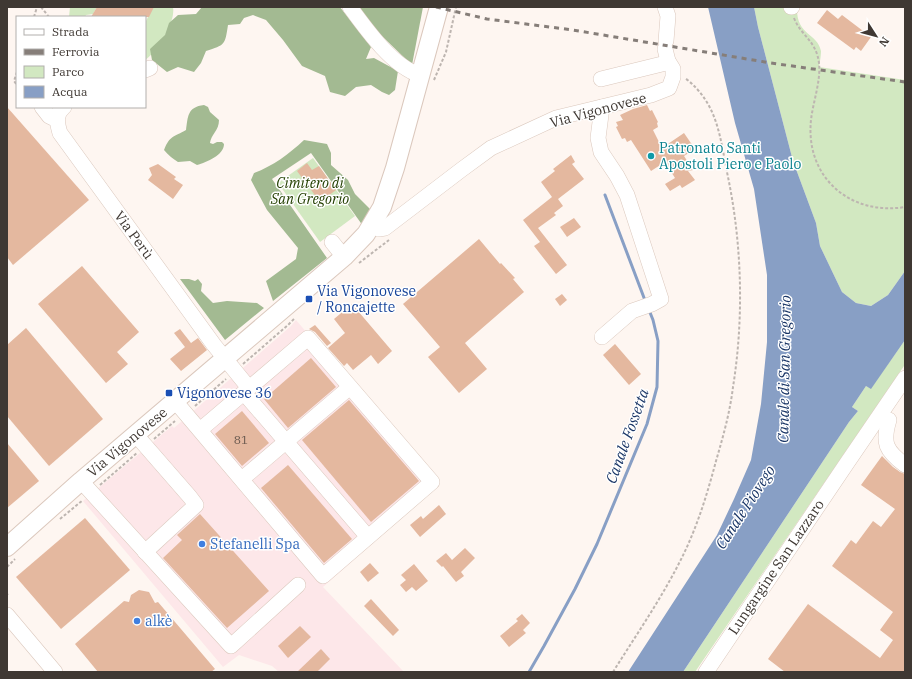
<svg xmlns="http://www.w3.org/2000/svg" width="912" height="679" font-family="'IBM Plex Serif',serif">
<rect width="100%" height="100%" fill="#fef6f1"/>
<path fill="#fde7e9" d="M296,320L438,486L323,587L404,672H279L272,666L239,655L223,667L83,501L172,426L174,428L291,326Z"/>
<g fill="#d2e8c1">
<path d="M70,7H97L93,14L86,15L85,17H69Z"/>
<path d="M153,7H173C176,22 157,52 145,60V23Z"/>
<path d="M754,7H797C796,36 817,32 821,51C821,55 820,62 819,67L905,80V271L888,295L871,306L856,303L842,292L820,246L816,223L793,161L758,27Z"/>
<path d="M313,158L355,216L320,242L278,183Z"/>
<path d="M905,340V364L904,366L695,672H683L849,422L858,411L852,407L866,386L871,388Z"/>
</g>
<g fill="#a3ba92">
<path d="M202,7H340L371,47L366,59L374,58L398,71L395,90L389,95L382,92L371,85L356,87L345,96L330,92L325,76L302,66L283,40L266,20L253,15L244,18L240,24L228,25C225,45 225,45 206,51L201,63L194,72L178,67L167,72L152,60L150,49L165,35L169,23L178,15L196,14Z"/>
<path d="M355,7H423L412,65L361,16Z"/>
<path d="M204,105L208,107L210,112L219,120C219,131 211,134 210,143L213,144L217,142H222L224,144C224,155 207,162 197,165L190,161L178,162C173,159 168,155 164,150C170,135 174,137 186,130C188,117 187,107 204,105Z"/>
<path d="M304,140L327,144L331,153V165L348,180L355,194L371,210L363,226L311,153L272,179L327,258L273,301L266,281L296,259L298,248L267,210L251,180L254,173C273,166 289,154 304,140Z"/>
<path d="M180,279H189L195,281L198,279L202,284L201,291L213,303L227,301L257,303L264,308L225,340Z"/>
</g>
<path fill="#889fc5" d="M708,7H754L758,27L793,161L816,223L820,246L842,292L856,303L871,306L888,295L905,271V340L871,389L866,386L852,407L858,411L849,422L683,672H628L717,535L734,499L751,460L761,404L767,342V275L754,189L735,123Z"/>
<g fill="none" stroke-linecap="round" stroke-linejoin="round">
<g stroke="#889fc5" stroke-width="3">
<path d="M605,195L646,303"/>
<path d="M529,672L544,646L575,589L597,544L647,424L657,387L658,341L653,320L649,310"/>
</g>
</g>
<g fill="#e4b89f">
<path d="M97,7H154L149,17H91Z"/>
<path d="M827,10L838,19L842,15L871,37L861,51L856,47L854,50L817,23Z"/>
<path d="M647,105L650,111L652,110L658,122L657,123L658,127L653,130L662,148L684,133L695,149L684,156L693,170L688,171L695,180L682,188L680,185L670,191L665,184L675,178L665,162L651,171L631,140L627,142L625,138L622,139L616,127L618,126L616,122L623,120L620,115L633,109Z"/>
<path d="M7,107L89,200L13,265L7,257Z"/>
<path d="M571,155L575,162L572,164L584,179L558,199L563,206L554,213L556,215L538,228L567,265L556,274L534,246L540,242L523,220L552,197L541,182L555,171L553,169Z"/>
<path d="M307,163L312,170L319,166L336,190L320,202L297,171Z"/>
<path d="M158,164L176,177L174,179L183,185L173,199L148,180L152,175L149,168Z"/>
<path d="M574,218L581,227L567,237L560,227Z"/>
<path d="M479,239L500,264L501,263L515,278L513,279L524,292L465,343L487,369L459,393L428,357L440,347L403,304Z"/>
<path d="M82,266L139,332L117,352L128,364L106,383L38,304Z"/>
<path d="M562,294L567,300L560,306L555,299Z"/>
<path d="M352,304L392,351L378,364L371,355L353,370L347,363L344,366L328,348L345,333L334,319Z"/>
<path d="M315,325L331,343L327,346L315,332L309,329Z"/>
<path d="M26,328L103,419L49,466L7,416V345Z"/>
<path d="M180,329L191,343L198,338L207,350L181,371L170,359L185,347L174,333Z"/>
<path d="M615,344L641,374L629,385L603,355Z"/>
<path d="M311,358L336,387L288,428L264,399Z"/>
<path d="M349,400L419,481L371,522L302,440Z"/>
<path d="M242,411L269,443L242,466L215,434Z"/>
<path d="M7,443L39,481L7,508Z"/>
<path d="M882,456L893,467L900,472L905,474V672H785L768,659L808,604L880,658L893,640L880,630L893,612L832,566L851,540L856,544L873,521L881,527L895,509L861,485Z"/>
<path d="M288,465L352,539L324,563L261,488Z"/>
<path d="M439,505L446,514L420,537L410,525L421,516L423,519Z"/>
<path d="M200,514L269,591L227,628L163,558L182,540L177,535Z"/>
<path d="M85,518L130,570L61,629L16,577Z"/>
<path d="M465,548L475,558L461,572L464,576L456,582L443,566L442,567L436,561L446,553L452,560Z"/>
<path d="M370,563L379,573L368,582L360,572Z"/>
<path d="M414,564L428,581L416,591L412,587L406,592L400,585L406,580L401,575Z"/>
<path d="M139,590L149,592L155,603L158,602L215,669L211,672H98L75,644L124,601L129,602L131,595Z"/>
<path d="M371,599L399,630L393,636L364,606Z"/>
<path d="M522,614L530,623L523,630L526,633L509,647L500,636L518,621L516,619Z"/>
<path d="M300,626L311,637L288,658L278,646Z"/>
<path d="M321,649L330,659L317,672H297Z"/>
</g>
<g fill="none" stroke-linecap="round" stroke-linejoin="round">
<g stroke="#dbc8bd" stroke-width="16">
<g id="minor">
<path d="M350,7C366,29 393,67 420,75"/>
<path d="M665,7L668,16L666,41"/>
<path d="M791,7H792"/>
<path d="M145,70L150,68"/>
<path d="M601,79L662,64L668,61"/>
<path d="M42,107L49,116L57,120"/>
<path d="M64,107C55,114 57,123 60,133L214,345L249,388"/>
<path d="M602,107L598,138L601,152L617,176L627,195L661,299L652,304L632,311L602,337"/>
<path d="M372,226L379,229L385,228L461,170L491,148L556,118L651,95L669,88L673,77V69L668,61L665,49"/>
<path d="M332,242L344,257"/>
<path d="M244,393L368,537"/>
<path d="M175,401L323,576L432,482L308,338L200,430"/>
<path d="M889,420C882,443 886,451 905,465"/>
<path d="M136,435L190,497L196,505L145,552"/>
<path d="M242,479L350,387"/>
<path d="M81,481L231,646L298,585"/>
<path d="M7,615L55,672"/>
<path d="M706,672L847,463L905,378"/>
</g>
</g>
<g stroke="#dbc8bd" stroke-width="20">
<path id="major" d="M7,547L81,481L344,257L366,234L382,207L395,168L439,7"/>
</g>
<g stroke="#bdb5b0" stroke-width="2" stroke-dasharray="3 2" stroke-linecap="butt">
<path d="M41,7L49,17"/>
<path d="M34,17L37,7"/>
<path d="M794,18C801,36 816,40 819,63C821,81 813,102 811,120C805,177 850,216 905,207"/>
<path d="M17,72L14,81L17,85"/>
<path d="M434,80L446,52L456,7"/>
<path d="M359,263L389,240"/>
<path d="M243,364L288,325L294,319"/>
<path d="M195,406L226,379"/>
<path d="M154,439L175,421"/>
<path d="M100,485L137,453"/>
<path d="M60,519L83,500"/>
<path d="M7,567L15,559"/>
<path d="M7,594L8,595"/>
<path d="M613,672C638,632 666,592 686,549C699,521 708,491 716,461C723,437 730,412 733,387C744,318 742,245 728,177C720,139 719,104 685,78"/>
</g>
<use href="#minor" stroke="#fff" stroke-width="15"/>
<use href="#major" stroke="#fff" stroke-width="18"/>
<path stroke="#867e79" stroke-width="3" stroke-dasharray="5 5" stroke-linecap="butt" d="M436,7L487,19L573,30L771,63L905,82"/>
</g>
<circle fill="#0f9aa8" stroke="#fff" stroke-width="1.5" cx="651" cy="156" r="4"/>
<g fill="#1a4fb4" stroke="#fff" stroke-width="1.5">
<rect x="305" y="295" width="8" height="8" rx="2"/>
<rect x="165" y="389" width="8" height="8" rx="2"/>
</g>
<g fill="#3f7fe0" stroke="#fff" stroke-width="1.5">
<circle cx="202" cy="544" r="4"/>
<circle cx="137" cy="621" r="4"/>
</g>
<g text-anchor="middle" dominant-baseline="central" stroke-width="3" stroke-linejoin="round" paint-order="stroke">
<g font-size="12" fill="#68584e">
<text x="241" y="439">81</text>
</g>
<g font-size="14" fill="#3f3833" stroke="#fff">
<text transform="translate(598 110) rotate(-15)">Via Vigonovese</text>
<text transform="translate(134 235) rotate(54)">Via Perù</text>
<text transform="translate(127 442) rotate(-40)">Via Vigonovese</text>
<text transform="translate(776 567) rotate(-56)">Lungargine San Lazzaro</text>
</g>
<g font-size="14" fill="#0d838f" stroke="#fff" text-anchor="start">
<text x="659" y="148">Patronato Santi<tspan x="659" dy="16">Apostoli Piero e Paolo</tspan></text>
</g>
<g font-size="14" font-style="italic" fill="#233f00" stroke="#fff">
<text x="310" y="183">Cimitero di<tspan x="310" dy="16">San Gregorio</tspan></text>
</g>
<g font-size="14" fill="#164399" stroke="#fff" text-anchor="start">
<text x="317" y="291">Via Vigonovese<tspan x="317" dy="16">/ Roncajette</tspan></text>
<text x="177" y="393">Vigonovese 36</text>
</g>
<g font-size="14" fill="#366cbe" stroke="#fff" text-anchor="start">
<text x="210" y="544">Stefanelli Spa</text>
<text x="145" y="621">alkè</text>
</g>
<g font-size="15" font-style="italic" fill="#193566" stroke="#fff">
<text transform="translate(784 369) rotate(-89)">Canale di San Gregorio</text>
<text transform="translate(627 436) rotate(-70)">Canale Fossetta</text>
<text transform="translate(745 507) rotate(-57)">Canale Piovego</text>
</g>
</g>
<rect width="912" height="679" fill="none" stroke="#3f3833" stroke-width="16"/>
<rect x="16" y="16" width="130" height="92" fill="#ffffff" stroke="#b2afad"/>
<rect x="24" y="29" width="20" height="6" fill="#ffffff" stroke="#b2afad"/>
<text x="52" y="36" font-size="12" fill="#3f3833">Strada</text>
<rect x="24" y="49" width="20" height="6" fill="#867e79" stroke="#b2afad"/>
<text x="52" y="56" font-size="12" fill="#3f3833">Ferrovia</text>
<rect x="24" y="66" width="20" height="12" fill="#d2e8c1" stroke="#b2afad"/>
<text x="52" y="76" font-size="12" fill="#3f3833">Parco</text>
<rect x="24" y="86" width="20" height="12" fill="#889fc5" stroke="#b2afad"/>
<text x="52" y="96" font-size="12" fill="#3f3833">Acqua</text>
<g transform="translate(876 36) rotate(126)" stroke="#ffffff" stroke-width="3" paint-order="stroke">
<path d="M0-3L7 15L0 10L-7 15Z" fill="#3f3833"/>
<text y="-6" font-size="11" font-weight="bold" text-anchor="middle" fill="#3f3833">N</text>
</g>
</svg>
